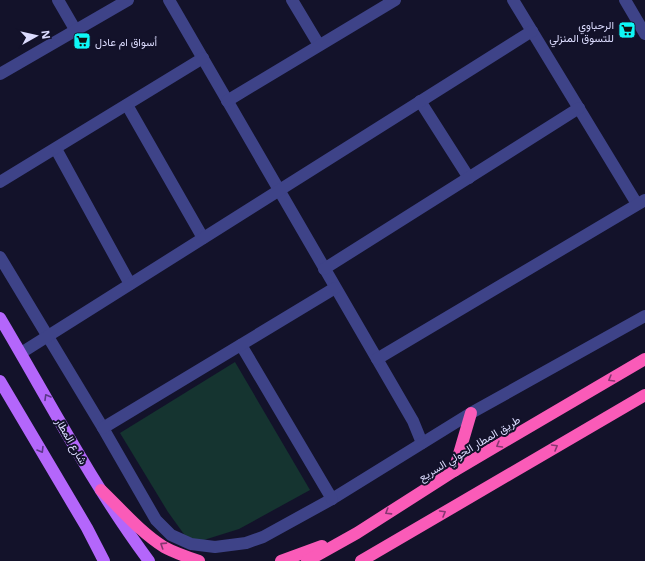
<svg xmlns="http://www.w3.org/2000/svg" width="645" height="561" font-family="'Noto Sans',Vazirmatn,sans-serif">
<rect width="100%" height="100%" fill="#13122a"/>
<path fill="#153430" d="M235,362L310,490L239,529L191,544L168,512L120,433Z"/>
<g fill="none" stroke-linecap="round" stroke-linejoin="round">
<g stroke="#3e4388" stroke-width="12">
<path d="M58,0L76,31"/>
<path d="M169,0L413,421L422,443"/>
<path d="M292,0L319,45"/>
<path d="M513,0L637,204"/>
<path d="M625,0L645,34"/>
<path d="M0,74L128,0"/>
<path d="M227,101L395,0"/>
<path d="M420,101L469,178"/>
<path d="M127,105L203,238"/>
<path d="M56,149L130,284"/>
<path d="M0,182L203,58"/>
<path d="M0,257L103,428L156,520L171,535L191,544L215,547L246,543L263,537L332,499L471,413L645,316"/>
<path d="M324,269L579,108"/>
<path d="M241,345L332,499"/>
<path d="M21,353L532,31"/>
<path d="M377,359L645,200"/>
<path d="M103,428L335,288"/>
</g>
<g stroke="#b466fb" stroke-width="12">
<path d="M0,318C48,399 93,486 149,561"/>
<path d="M0,381L87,528L104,561"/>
</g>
<g stroke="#fa5bb8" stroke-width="12">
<path d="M454,471L471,413"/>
<path d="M101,490C121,509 140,532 164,547C175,553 187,557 199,561"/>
<path d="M281,561L322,546"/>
<path d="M307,561L357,533L454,471L645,359"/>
<path d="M361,561L645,395"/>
</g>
</g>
<defs><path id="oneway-chevron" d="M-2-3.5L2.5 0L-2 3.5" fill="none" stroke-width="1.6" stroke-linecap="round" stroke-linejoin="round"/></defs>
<g stroke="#863671">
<use href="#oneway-chevron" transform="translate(611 379) rotate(150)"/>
<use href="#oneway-chevron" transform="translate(499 445) rotate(150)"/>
<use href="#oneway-chevron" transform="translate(555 447) rotate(-30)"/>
<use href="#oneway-chevron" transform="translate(388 512) rotate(148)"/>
<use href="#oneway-chevron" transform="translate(443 513) rotate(-30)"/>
<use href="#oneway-chevron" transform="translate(163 545) rotate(-147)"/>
</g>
<g stroke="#5b3888">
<use href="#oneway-chevron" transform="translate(47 397) rotate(-120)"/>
<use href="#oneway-chevron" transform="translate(41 450) rotate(59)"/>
</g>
<defs>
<g id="supermarket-square" transform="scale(0.9)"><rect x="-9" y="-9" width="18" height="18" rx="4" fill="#0ef8f7" stroke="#13122a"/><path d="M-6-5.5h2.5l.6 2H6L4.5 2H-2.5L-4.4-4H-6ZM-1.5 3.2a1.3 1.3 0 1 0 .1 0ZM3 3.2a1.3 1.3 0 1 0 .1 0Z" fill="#111"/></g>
</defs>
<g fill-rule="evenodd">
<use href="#supermarket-square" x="627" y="30"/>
<use href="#supermarket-square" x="82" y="41"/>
</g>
<g text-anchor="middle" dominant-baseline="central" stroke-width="4" stroke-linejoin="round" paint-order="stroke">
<g font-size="11" fill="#dcdcfe" stroke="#13122a" text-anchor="end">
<text x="614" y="24">الرحباوي<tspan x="614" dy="13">للتسوق المنزلي</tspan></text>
<text x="95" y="41" text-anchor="start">أسواق ام عادل</text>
</g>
<g font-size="11" fill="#dcdcfe" stroke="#13122a">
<text transform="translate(72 441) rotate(60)">شارع المطار</text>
<text transform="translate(469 448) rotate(-31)">طريق المطار الحولي السريع</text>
</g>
</g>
<g transform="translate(36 36) rotate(82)" stroke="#13122a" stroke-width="3" paint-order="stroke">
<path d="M0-3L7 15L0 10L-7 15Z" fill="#dcdcfe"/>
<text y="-6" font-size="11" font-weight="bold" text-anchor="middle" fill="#dcdcfe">N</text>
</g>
</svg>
